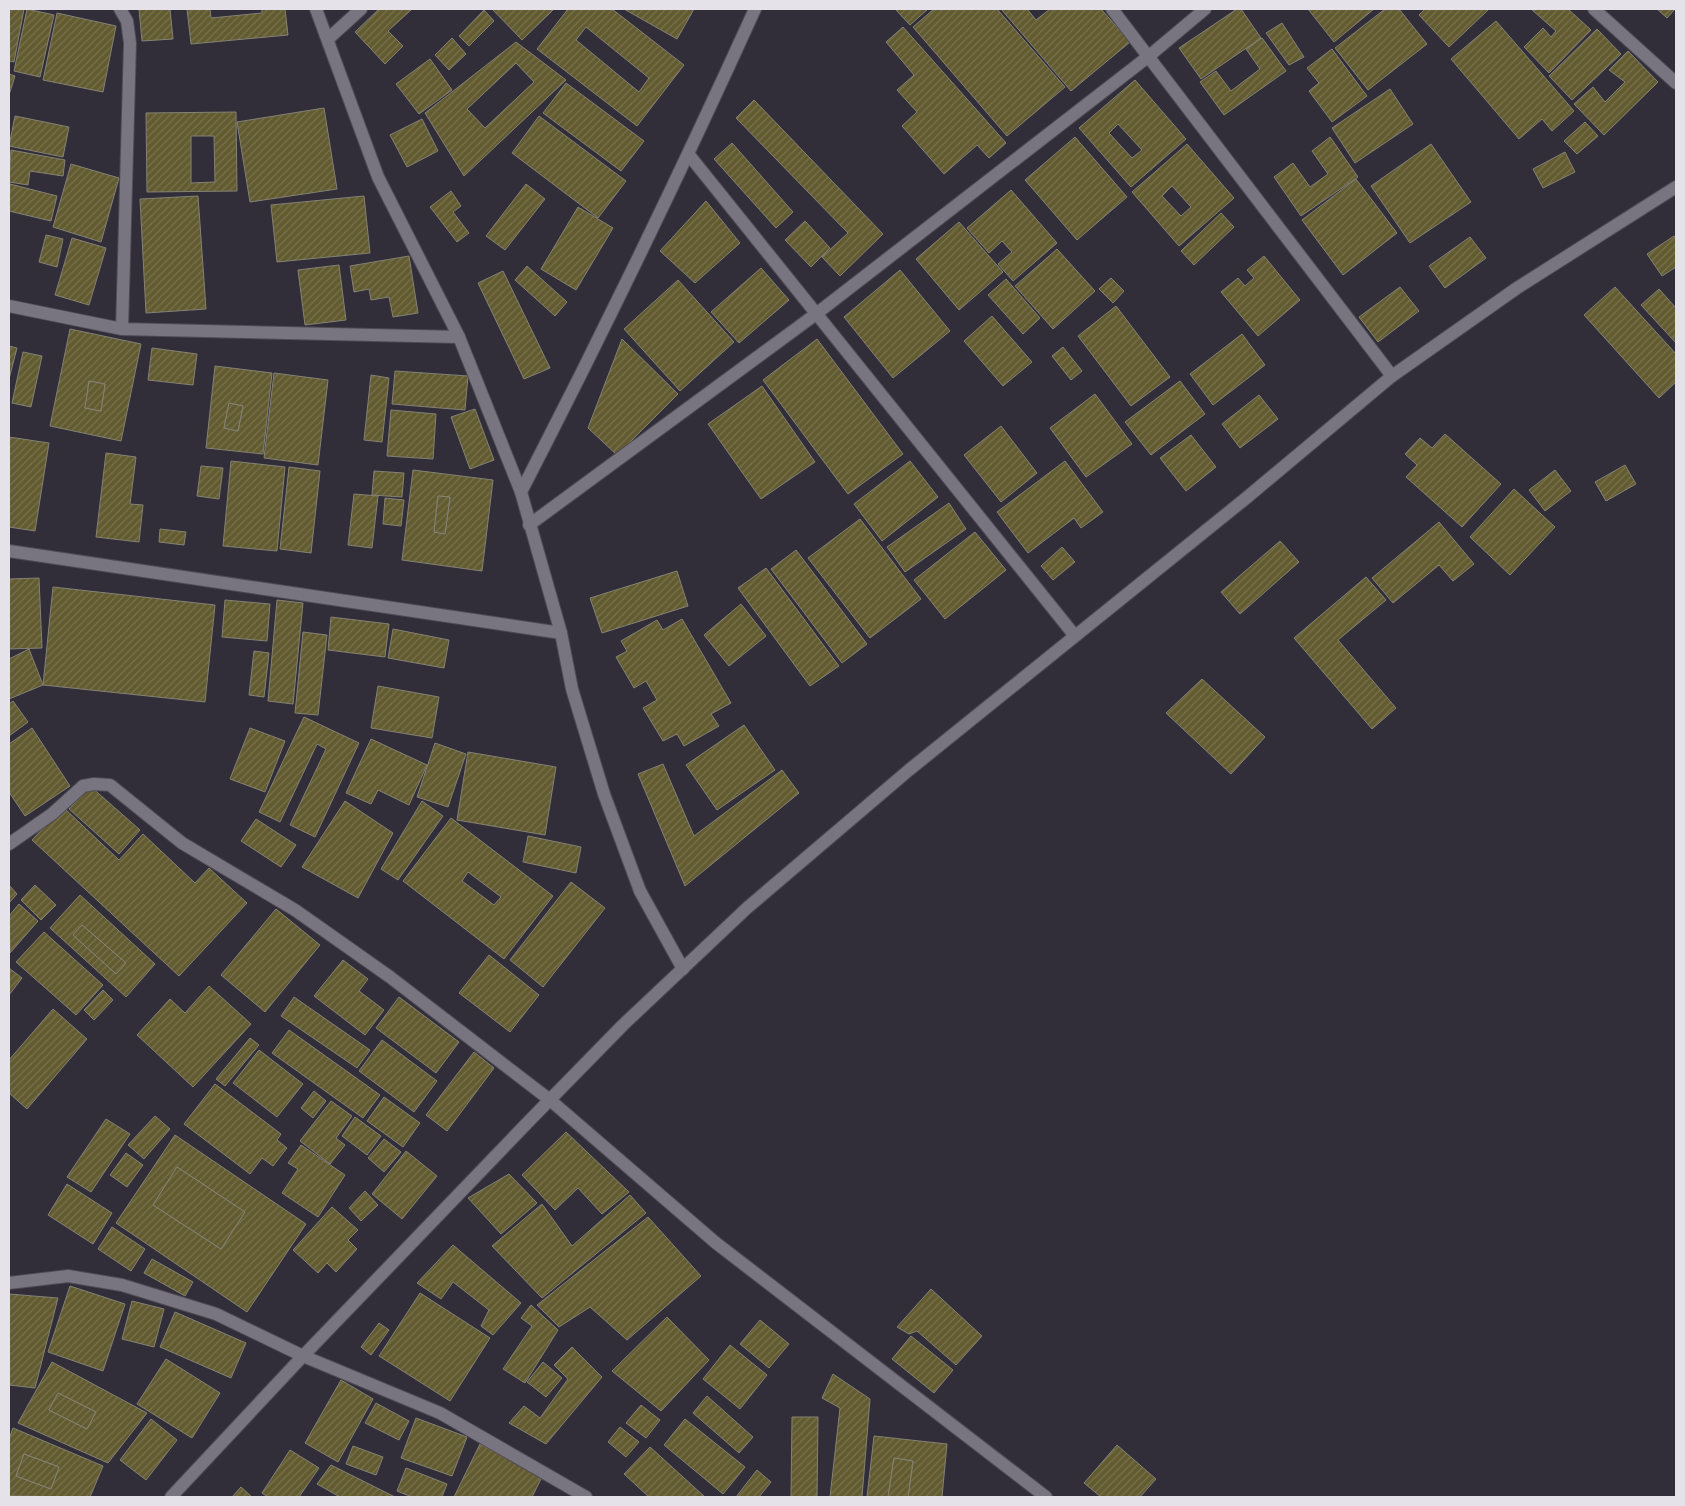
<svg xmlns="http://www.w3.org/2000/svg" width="1685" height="1506" font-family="'Fira Sans',sans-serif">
<defs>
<pattern id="building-hatch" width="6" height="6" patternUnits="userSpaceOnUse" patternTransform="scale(1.25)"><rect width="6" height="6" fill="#625b30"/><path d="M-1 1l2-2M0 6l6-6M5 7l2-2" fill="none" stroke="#78724e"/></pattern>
</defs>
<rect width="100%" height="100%" fill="#322e39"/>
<g fill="url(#building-hatch)" stroke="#848275" fill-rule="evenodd">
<path d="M9,9H24L14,62L9,61Z"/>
<path d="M27,9L54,15L40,77L14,71Z"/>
<path d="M139,9H170L173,39L142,41Z"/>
<path d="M187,9H210L211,18L262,13V9H285L288,35L191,44Z"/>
<path d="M379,9H412L388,31L403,46L385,64L355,32Z"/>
<path d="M492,9H554L522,40Z"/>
<path d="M568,9H612L684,65L637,126L537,49ZM586,27L649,78L639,92L576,40Z"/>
<path d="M624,9H694L677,39Z"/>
<path d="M895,9H928L910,25Z"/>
<path d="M934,9H997L1065,87L1007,136L913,27Z"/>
<path d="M1001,9H1027L1036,20L1050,9H1101L1130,42L1071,91Z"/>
<path d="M1237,9H1241L1261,38L1201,79L1179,48Z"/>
<path d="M1308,9H1374L1334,42Z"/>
<path d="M1385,9H1399L1427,44L1368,90L1335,48Z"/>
<path d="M1425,9H1487L1488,10L1449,47L1419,15Z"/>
<path d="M1531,9H1568L1591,30L1549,73L1524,47L1543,28L1551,37L1556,31Z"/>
<path d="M1657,9H1675L1667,18Z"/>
<path d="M484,10L494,21L469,46L459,36Z"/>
<path d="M57,13L116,26L103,92L43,80Z"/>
<path d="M1496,21L1574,111L1552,131L1542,119L1519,139L1451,59Z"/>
<path d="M1282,23L1304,57L1289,65L1266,33Z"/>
<path d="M903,27L1006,143L989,158L977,145L944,174L902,126L917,112L897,90L914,75L886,42Z"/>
<path d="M1597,29L1621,54L1572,100L1549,76Z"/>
<path d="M452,38L466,54L449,70L435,55Z"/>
<path d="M1262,38L1286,71L1224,115L1200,82L1216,71L1231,91L1260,69L1246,49Z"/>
<path d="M516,42L566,80L464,176L425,113ZM516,63L534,82L485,128L467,109Z"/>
<path d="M1332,49L1367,96L1332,122L1309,91L1319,83L1307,68Z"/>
<path d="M1628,51L1658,82L1604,135L1574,104L1593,87L1605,102L1625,82L1609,70Z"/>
<path d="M430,59L452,90L419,114L396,84Z"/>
<path d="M9,74L15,76L9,95Z"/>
<path d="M1135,80L1186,139L1131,187L1079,128ZM1118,124L1142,150L1132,158L1109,133Z"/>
<path d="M566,83L644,141L621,171L543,113Z"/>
<path d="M1390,89L1413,124L1355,163L1332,128Z"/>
<path d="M754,100L883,234L840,276L822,257L848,233L736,118Z"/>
<path d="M324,108L337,189L250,202L237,122Z"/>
<path d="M236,112L237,191L147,192L146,113ZM191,136H214L215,182L191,183Z"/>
<path d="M15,116L69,127L63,157L9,146Z"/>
<path d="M539,116L626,181L598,218L512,153Z"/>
<path d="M422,119L438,151L407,167L390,135Z"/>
<path d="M1585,122L1598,136L1577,154L1564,141Z"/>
<path d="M1075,137L1127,197L1077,240L1025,180Z"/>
<path d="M1330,137L1358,177L1301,216L1274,177L1293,163L1310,187L1328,174L1312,151Z"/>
<path d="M732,143L793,212L776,228L714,159Z"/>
<path d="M1187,144L1234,198L1179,246L1132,192ZM1172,186L1191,207L1181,216L1162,196Z"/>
<path d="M1431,144L1471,202L1410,243L1371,186Z"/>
<path d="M11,150L65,160L63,176L30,171L28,185L9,182Z"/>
<path d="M1565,152L1575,172L1543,188L1533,169Z"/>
<path d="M71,164L119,178L101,242L53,227Z"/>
<path d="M1356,179L1397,233L1343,275L1302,220Z"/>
<path d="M10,184L57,196L51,221L9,211Z"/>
<path d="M526,184L545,199L505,250L486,236Z"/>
<path d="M1011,190L1057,243L1013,281L998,264L1012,252L1002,241L989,253L967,228Z"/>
<path d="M451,191L461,206L453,212L469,233L457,242L430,207Z"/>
<path d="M198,196L206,309L146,313L140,199Z"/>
<path d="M364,196L370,253L277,262L271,205Z"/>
<path d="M706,201L740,243L695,283L660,251Z"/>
<path d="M578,207L613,228L576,290L541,269Z"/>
<path d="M1221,213L1234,227L1194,265L1181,251Z"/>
<path d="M805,221L830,248L811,267L785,240Z"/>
<path d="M959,222L1003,272L959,310L916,259Z"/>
<path d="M46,235L63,239L57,267L39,262Z"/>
<path d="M1674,236L1676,239V267L1662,276L1647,254Z"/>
<path d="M1470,237L1486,258L1445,288L1429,266Z"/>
<path d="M72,238L106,248L89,305L55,295Z"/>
<path d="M1057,249L1095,291L1053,329L1015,286Z"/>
<path d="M409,256L418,313L393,317L389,297L371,300L369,289L354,292L350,266Z"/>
<path d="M1264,256L1300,300L1258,336L1221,292L1238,278L1245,286L1254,278L1247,270Z"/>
<path d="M339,265L346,320L305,325L298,270Z"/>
<path d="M527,266L567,302L555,316L515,280Z"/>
<path d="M761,268L789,300L739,343L711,312Z"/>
<path d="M900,270L950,331L893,378L844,317Z"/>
<path d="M503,271L550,368L524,379L478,283Z"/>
<path d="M1111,278L1124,291L1113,303L1099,289Z"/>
<path d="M1006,279L1040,318L1023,334L988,295Z"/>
<path d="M678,280L734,342L680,391L624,329Z"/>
<path d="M1400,287L1419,311L1378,342L1359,317Z"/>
<path d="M1615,287L1676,354V382L1659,398L1584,315Z"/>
<path d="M1659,289L1676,308V343L1641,305Z"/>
<path d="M1116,306L1170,377L1131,406L1078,336Z"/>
<path d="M992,316L1032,362L1003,386L964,341Z"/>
<path d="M70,329L141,344L121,441L50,426ZM89,381L105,384L101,411L85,408Z"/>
<path d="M1242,334L1265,365L1213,405L1190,374Z"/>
<path d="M622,339L678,394L617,455L588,428Z"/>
<path d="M817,339L903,454L848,494L763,380Z"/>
<path d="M9,346L17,348L9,379Z"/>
<path d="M1063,347L1082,371L1071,380L1052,356Z"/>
<path d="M152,348L197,354L193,385L148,380Z"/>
<path d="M23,352L42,356L31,407L12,403Z"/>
<path d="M215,366L272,373L263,454L206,448ZM229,403L243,406L238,431L224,428Z"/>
<path d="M395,371L468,376L465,410L392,404Z"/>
<path d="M274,373L328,380L318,465L264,458Z"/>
<path d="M371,375L389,378L382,442L364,440Z"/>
<path d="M89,381L105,384L101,411L85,408Z"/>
<path d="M1180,381L1205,414L1151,455L1125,422Z"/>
<path d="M762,386L815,462L761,499L708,424Z"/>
<path d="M1095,394L1132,444L1086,477L1050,428Z"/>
<path d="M1259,395L1278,419L1240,448L1222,424Z"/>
<path d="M229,403L243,406L238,431L224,428Z"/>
<path d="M475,409L494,460L470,469L451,417Z"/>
<path d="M391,410L436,414L433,459L387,456Z"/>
<path d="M1001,426L1037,473L1001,502L964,455Z"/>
<path d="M1445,434L1501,484L1462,527L1406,477L1417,465L1405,454L1420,438L1432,448Z"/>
<path d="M1191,435L1216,467L1186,491L1160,458Z"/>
<path d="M9,437L49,443L35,531L9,527Z"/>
<path d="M106,453L136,457L130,504L143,505L139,542L96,537Z"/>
<path d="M231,461L285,467L277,551L223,546Z"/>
<path d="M910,461L938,497L882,541L854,504Z"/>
<path d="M1065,461L1103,512L1081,528L1074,518L1028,553L997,512Z"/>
<path d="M1625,465L1636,484L1606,501L1595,482Z"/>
<path d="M201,466L223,468L219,499L197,496Z"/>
<path d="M289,467L320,471L311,553L280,549Z"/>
<path d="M413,470L493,480L482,571L402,560ZM438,496L450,497L445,534L434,532Z"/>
<path d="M1555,470L1571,491L1545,511L1529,490Z"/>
<path d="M374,471L404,473L402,497L372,495Z"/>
<path d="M1514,489L1555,527L1510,575L1470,537Z"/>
<path d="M354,494L378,496L372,548L348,545Z"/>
<path d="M438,496L450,497L445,534L434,532Z"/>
<path d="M385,498L404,500L401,526L383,524Z"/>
<path d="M949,503L966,529L905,572L887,547Z"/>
<path d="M860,519L921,599L870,638L808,558Z"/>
<path d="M1439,522L1474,564L1453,581L1439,565L1393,603L1372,578Z"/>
<path d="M160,529L186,532L184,545L159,542Z"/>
<path d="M975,532L1006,570L945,619L914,580Z"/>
<path d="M1280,541L1299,562L1240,614L1221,592Z"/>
<path d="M1062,547L1075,562L1053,580L1041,566Z"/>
<path d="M796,550L867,644L842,663L771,569Z"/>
<path d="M766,568L839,666L810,686L738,588Z"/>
<path d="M677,571L688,606L602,633L590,598Z"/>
<path d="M1366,577L1386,600L1338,640L1396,708L1372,729L1294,638Z"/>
<path d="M39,578L42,648L9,649V579Z"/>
<path d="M53,587L215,605L205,702L43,685Z"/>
<path d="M225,600L270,604L267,641L222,637Z"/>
<path d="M277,600L303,603L293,704L268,701Z"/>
<path d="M741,604L766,636L729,666L704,635Z"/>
<path d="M331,617L389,624L385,657L328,650Z"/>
<path d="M682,619L731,703L711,714L719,726L684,746L677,734L663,741L643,708L657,700L646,681L634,688L616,657L627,651L621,641L657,620L663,630Z"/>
<path d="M393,629L449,640L444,668L388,658Z"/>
<path d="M303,632L327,635L318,715L295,713Z"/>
<path d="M29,649L43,685L9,699V659Z"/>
<path d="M254,651L269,653L264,697L249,695Z"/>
<path d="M1202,679L1265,737L1231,774L1166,713Z"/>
<path d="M378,686L439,697L432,738L371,728Z"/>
<path d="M13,701L28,722L9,736V704Z"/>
<path d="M304,717L359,743L315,837L290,825L326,749L317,744L280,822L259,812Z"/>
<path d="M744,725L775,770L717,810L686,765Z"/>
<path d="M32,728L70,786L25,816L9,792V744Z"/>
<path d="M250,728L285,741L265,792L230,779Z"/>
<path d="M371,739L427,765L409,805L378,790L371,804L346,793Z"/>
<path d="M435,743L466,754L448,807L417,797Z"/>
<path d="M468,752L556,767L545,835L457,820Z"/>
<path d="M663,764L694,836L782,770L799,793L685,886L638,774Z"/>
<path d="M90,786L140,830L119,854L69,809Z"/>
<path d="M345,801L393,833L358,898L302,867Z"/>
<path d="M422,801L443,816L398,880L381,869Z"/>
<path d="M63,807L119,860L143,834L195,883L209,868L247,903L179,976L32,840Z"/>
<path d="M451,818L553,896L504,959L403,881ZM468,872L501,897L494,905L462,881Z"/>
<path d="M256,819L296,845L281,867L241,841Z"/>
<path d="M528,836L581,847L576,873L523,862Z"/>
<path d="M571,882L605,908L543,987L510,960Z"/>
<path d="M9,885L17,894L9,903Z"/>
<path d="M35,885L56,905L41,920L21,900Z"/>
<path d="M80,895L155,964L126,997L50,928ZM82,925L126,963L116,974L73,935Z"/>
<path d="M19,904L38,921L10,953L9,916Z"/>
<path d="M276,909L320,945L265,1012L221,975Z"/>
<path d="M82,925L126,963L116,974L73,935Z"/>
<path d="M44,932L103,985L76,1015L16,962Z"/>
<path d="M489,955L539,995L510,1032L459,993Z"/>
<path d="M343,960L368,979L359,991L384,1010L365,1035L314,996Z"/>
<path d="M9,968L22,978L9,995Z"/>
<path d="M209,986L251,1024L193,1087L137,1035L170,999L185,1013Z"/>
<path d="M103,990L113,1000L94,1020L84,1010Z"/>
<path d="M294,997L370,1050L357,1068L281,1016Z"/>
<path d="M399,997L459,1042L436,1073L376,1028Z"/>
<path d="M53,1009L87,1039L27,1109L9,1093V1060Z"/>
<path d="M289,1030L380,1095L363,1118L272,1053Z"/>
<path d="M250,1038L259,1045L225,1086L216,1079Z"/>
<path d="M382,1040L437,1081L414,1112L359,1071Z"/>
<path d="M259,1050L303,1084L277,1117L233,1083Z"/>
<path d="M474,1052L494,1068L447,1131L426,1115Z"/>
<path d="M215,1084L281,1134L277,1140L287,1148L273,1166L262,1158L250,1174L184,1124Z"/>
<path d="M314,1091L326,1101L313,1118L301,1108Z"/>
<path d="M384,1097L420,1123L403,1147L367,1121Z"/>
<path d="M331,1101L352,1116L336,1138L345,1145L330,1164L300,1141Z"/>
<path d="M155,1116L170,1129L144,1159L128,1145Z"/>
<path d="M355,1117L381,1136L367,1155L342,1136Z"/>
<path d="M106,1119L130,1134L91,1192L67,1177Z"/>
<path d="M566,1132L629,1192L602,1214L578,1188L555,1210L522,1175Z"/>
<path d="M175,1135L306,1224L247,1312L116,1223ZM177,1167L245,1212L221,1249L153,1205Z"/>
<path d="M384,1139L401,1152L384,1172L368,1158Z"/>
<path d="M301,1145L345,1175L318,1217L282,1193L298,1169L288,1163Z"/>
<path d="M406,1151L437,1176L402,1219L372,1194Z"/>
<path d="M126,1153L143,1165L127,1187L110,1175Z"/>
<path d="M177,1167L245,1212L221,1249L153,1205Z"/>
<path d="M509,1174L537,1203L501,1234L468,1198Z"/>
<path d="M67,1184L112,1213L93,1244L48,1215Z"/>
<path d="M365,1191L378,1205L361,1221L349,1208Z"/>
<path d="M630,1195L646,1213L542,1298L492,1246L542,1204L572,1246Z"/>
<path d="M332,1207L358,1230L348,1240L357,1249L336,1272L327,1263L318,1273L293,1250Z"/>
<path d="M648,1217L701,1276L627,1340L590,1307L559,1327L537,1305Z"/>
<path d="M112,1227L145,1249L131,1271L98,1249Z"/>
<path d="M453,1245L521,1303L493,1335L481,1326L489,1310L453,1282L441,1299L417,1283Z"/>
<path d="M152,1259L193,1282L185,1296L144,1273Z"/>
<path d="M70,1286L125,1304L103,1371L48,1352Z"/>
<path d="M931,1289L982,1336L956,1365L917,1331L909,1334L897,1327Z"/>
<path d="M420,1293L490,1338L450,1401L379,1356Z"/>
<path d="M9,1294L58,1298L35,1388L9,1385Z"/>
<path d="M132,1301L164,1309L154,1347L122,1339Z"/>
<path d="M531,1305L558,1330L525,1383L503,1369L532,1326L521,1318Z"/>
<path d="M175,1312L246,1343L231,1378L160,1347Z"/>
<path d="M667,1317L709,1360L661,1411L612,1371Z"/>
<path d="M760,1320L789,1344L769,1368L740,1344Z"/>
<path d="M379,1323L389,1330L371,1355L361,1347Z"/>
<path d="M911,1336L953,1370L934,1393L892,1359Z"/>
<path d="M730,1345L767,1375L740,1409L703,1379Z"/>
<path d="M572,1347L602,1377L546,1444L509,1423L524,1406L540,1418L568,1379L554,1365Z"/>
<path d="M166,1359L220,1393L192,1438L137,1404Z"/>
<path d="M52,1362L147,1413L108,1463L18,1423ZM58,1393L96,1412L87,1429L49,1410Z"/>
<path d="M543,1362L562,1378L546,1397L527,1382Z"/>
<path d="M833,1374L870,1399L862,1497H830L840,1408L822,1398Z"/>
<path d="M341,1380L373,1399L338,1462L305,1443Z"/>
<path d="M58,1393L96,1412L87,1429L49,1410Z"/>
<path d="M707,1396L753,1437L739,1453L693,1413Z"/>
<path d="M376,1403L409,1421L399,1440L365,1423Z"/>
<path d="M641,1405L660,1420L646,1438L626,1423Z"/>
<path d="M792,1417H818L817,1497H791Z"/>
<path d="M416,1418L467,1437L452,1476L401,1458Z"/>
<path d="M151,1419L177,1440L146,1480L120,1460Z"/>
<path d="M685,1419L745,1467L723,1494L664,1445Z"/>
<path d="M620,1427L639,1442L626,1457L608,1442Z"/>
<path d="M13,1428L103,1466L90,1497L9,1496V1439ZM24,1454L59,1467L51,1489L16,1476Z"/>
<path d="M874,1436L947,1444L942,1497H908L913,1461L894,1458L888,1497H867Z"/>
<path d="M480,1444L542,1477L532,1497H454Z"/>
<path d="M1117,1445L1156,1479L1140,1497H1101L1084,1483Z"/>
<path d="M353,1446L383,1457L376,1475L346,1464Z"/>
<path d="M650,1447L705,1497H649L624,1474Z"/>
<path d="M290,1450L319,1468L299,1497H268L262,1493Z"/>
<path d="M24,1454L59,1467L51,1489L16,1476Z"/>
<path d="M894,1458L913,1461L908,1497H888Z"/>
<path d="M331,1465L395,1497H340L317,1484Z"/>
<path d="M406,1468L447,1484L442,1497H412L397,1491Z"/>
<path d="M757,1470L771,1482L759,1497H736Z"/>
<path d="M241,1487L252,1497H232Z"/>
</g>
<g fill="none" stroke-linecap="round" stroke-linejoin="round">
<g stroke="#4f4b54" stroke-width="14">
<g id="street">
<path d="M120,9L127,21L130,43L122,329L459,337"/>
<path d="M316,9L378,177L459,337L521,492L561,633L572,689L604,794L640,891L683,969"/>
<path d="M1112,9L1392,376"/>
<path d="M1594,9L1676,83"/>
<path d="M328,39L361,9"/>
<path d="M689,155L1075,636"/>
<path d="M9,306L122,329"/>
<path d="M521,492C603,333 681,172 755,9"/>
<path d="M529,525L816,314L1149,56L1205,9"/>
<path d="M9,551L561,633"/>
<path d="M9,844L52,814L83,786L94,784L110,785L182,843L295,910L390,977L550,1100L716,1243L1046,1497"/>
<path d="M9,1283L68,1276L122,1285L216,1314L303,1356L440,1413L586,1497"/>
</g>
</g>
<g stroke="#4f4b54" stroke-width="14">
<path id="secondary" d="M171,1497L303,1356L531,1119L623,1025L747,908L909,770L1245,499L1392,376L1517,288L1676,187"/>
</g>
<use href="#street" stroke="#787480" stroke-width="12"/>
<use href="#secondary" stroke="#787480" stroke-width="12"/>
</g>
<rect width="1685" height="1506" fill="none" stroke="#e5e3e9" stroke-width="20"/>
</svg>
